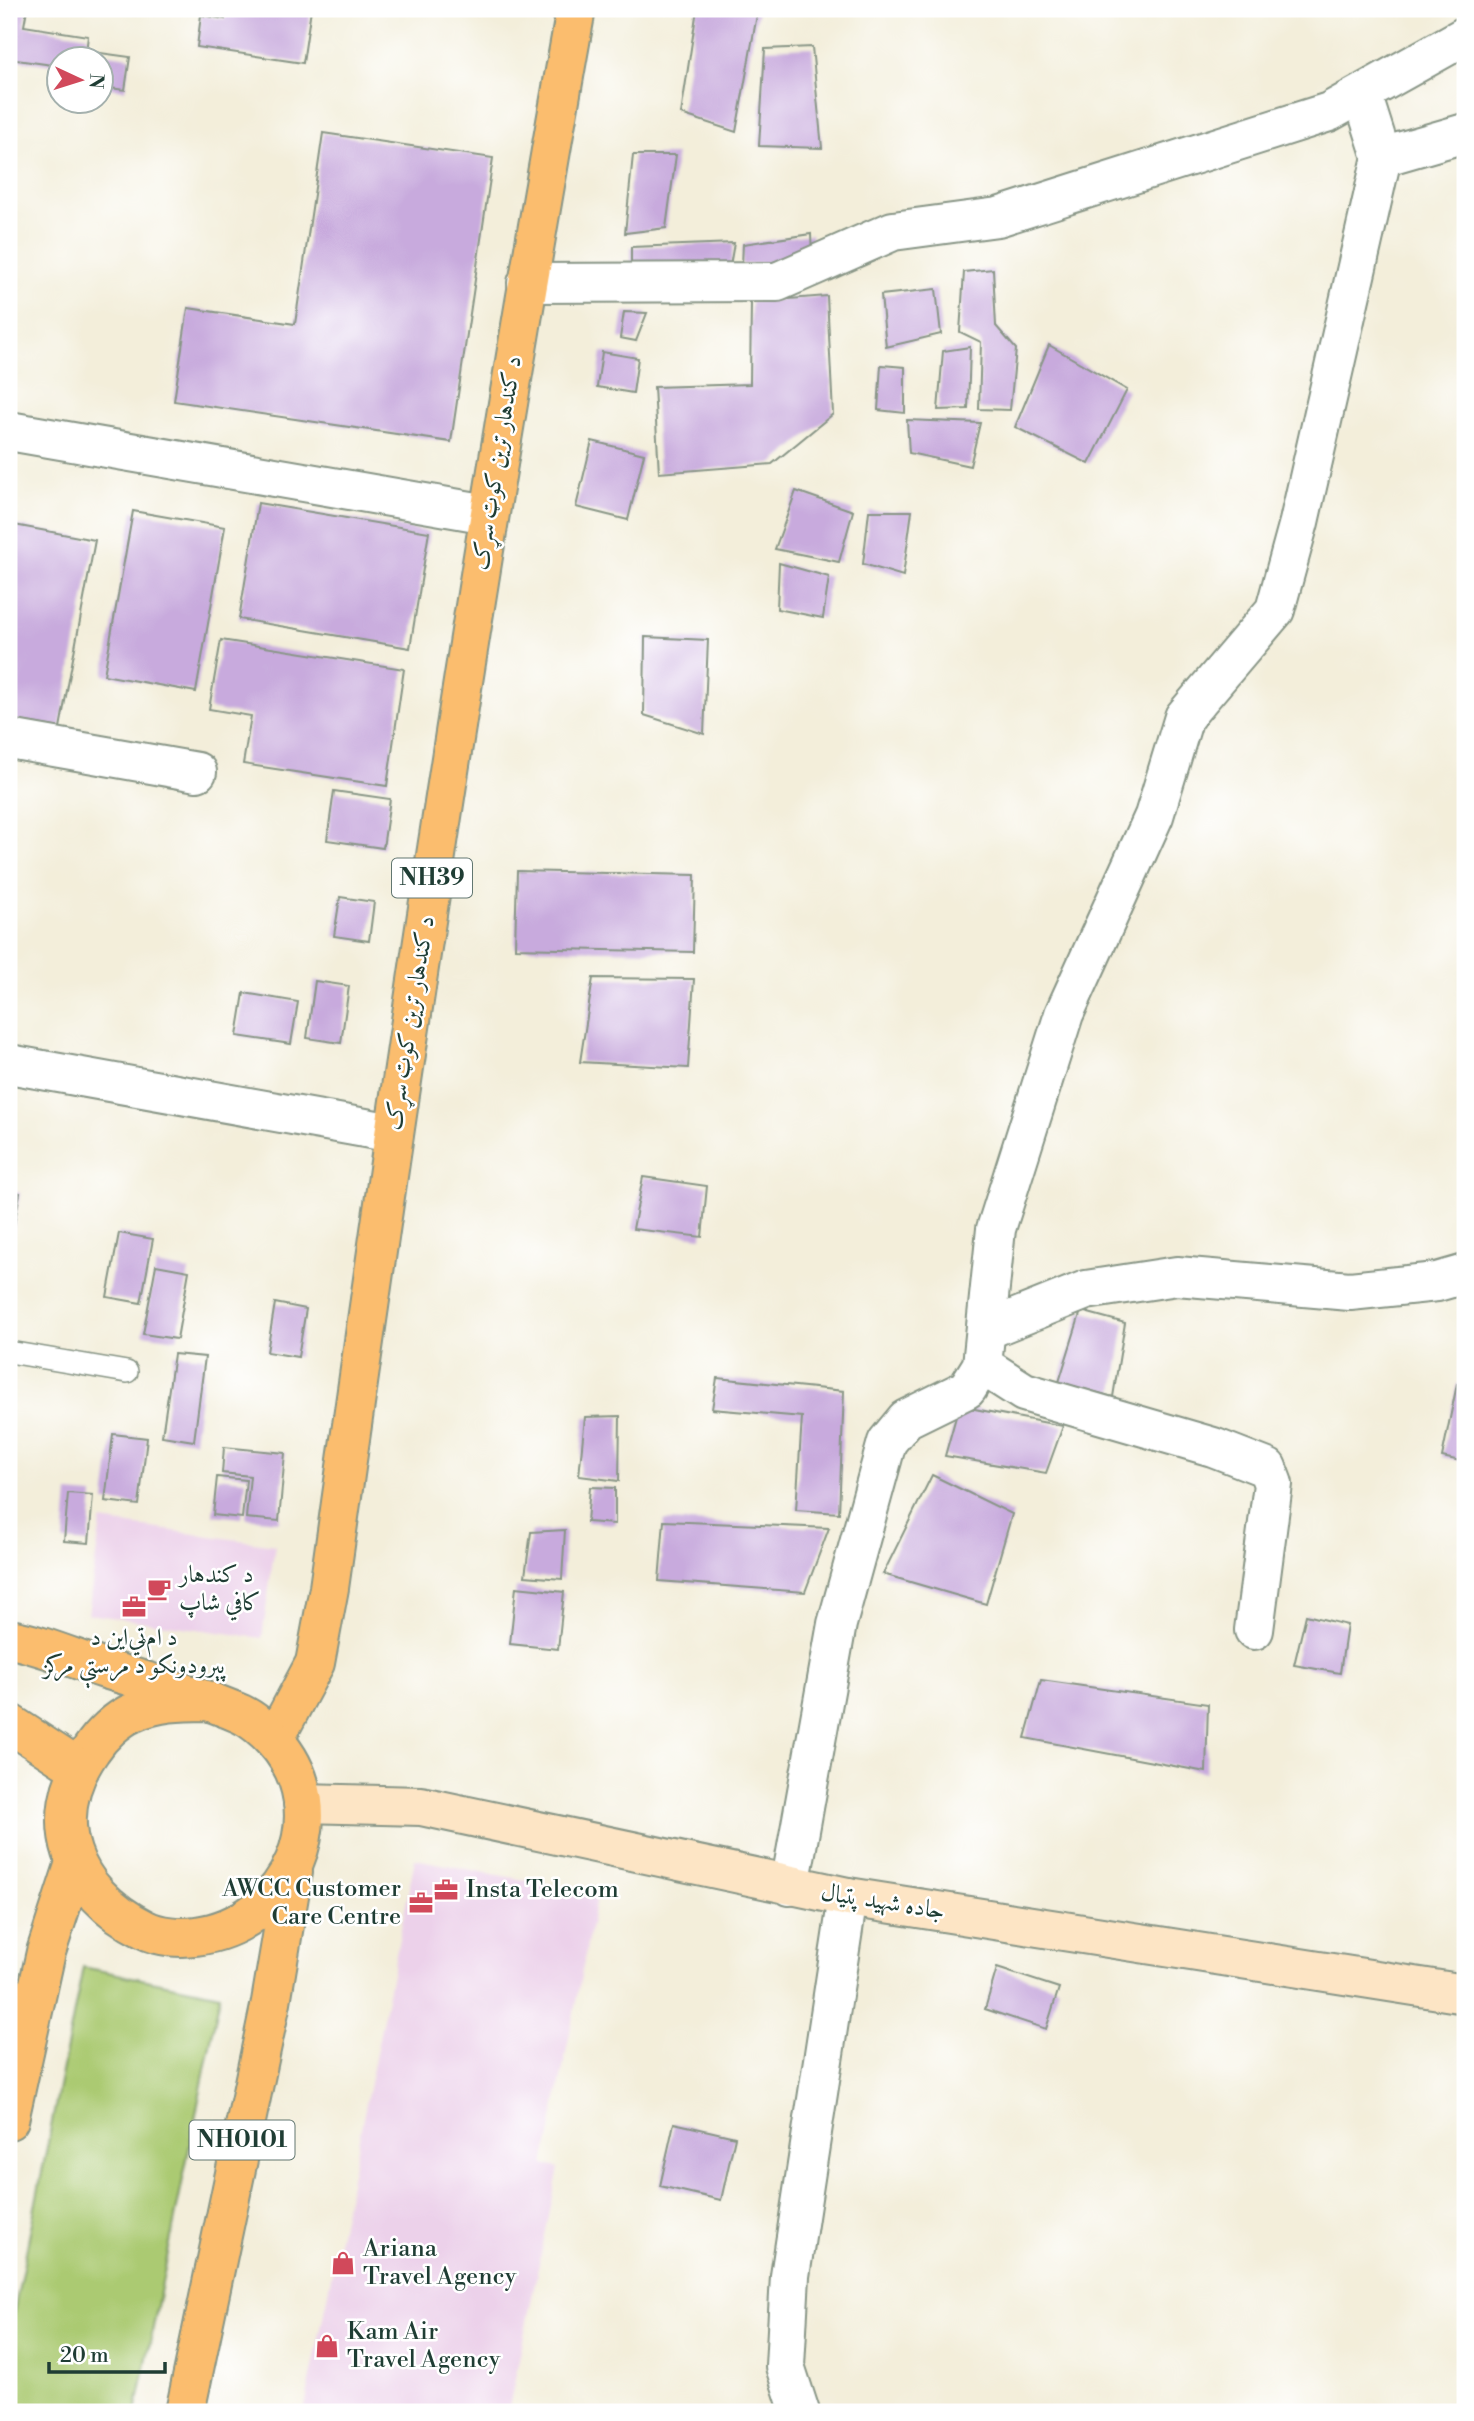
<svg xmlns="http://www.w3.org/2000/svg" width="1474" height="2421" font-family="'Libre Bodoni',Amiri,serif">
<rect width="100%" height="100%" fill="#fff"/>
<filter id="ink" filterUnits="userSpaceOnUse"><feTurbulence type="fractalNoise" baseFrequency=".0143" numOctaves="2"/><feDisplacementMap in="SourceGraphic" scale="14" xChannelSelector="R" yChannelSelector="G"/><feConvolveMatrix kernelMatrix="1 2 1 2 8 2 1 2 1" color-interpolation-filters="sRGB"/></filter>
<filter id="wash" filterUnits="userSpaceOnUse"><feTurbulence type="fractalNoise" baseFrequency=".00686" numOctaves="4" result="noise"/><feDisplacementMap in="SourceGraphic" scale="28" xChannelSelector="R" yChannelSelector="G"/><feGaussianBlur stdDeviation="1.57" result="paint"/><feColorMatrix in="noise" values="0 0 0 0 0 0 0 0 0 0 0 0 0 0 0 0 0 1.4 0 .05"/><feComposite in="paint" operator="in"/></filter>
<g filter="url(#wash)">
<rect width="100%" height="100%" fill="#f3eeda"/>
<g fill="#ecd1ea">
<path d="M101,1521L275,1545L262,1638L88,1614Z"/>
<path d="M415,1859L597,1894L544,2165L559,2168L508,2412H304Z"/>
</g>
<path fill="#abca72" stroke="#658453" stroke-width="2" d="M83,1967L220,1995L136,2412H48L9,2404V2337Z"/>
<g id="blocks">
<g fill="#c8aadd">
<path d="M9,9H27L24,26L88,36L85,60H60V66L9,59Z"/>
<path d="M226,9H311L303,63L197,47L201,15L225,19Z"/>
<path d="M697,9H758L736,132L681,114Z"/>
<path d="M812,47L822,148L759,146L765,49Z"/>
<path d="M93,52L130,57L125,90L102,87V60H92Z"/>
<path d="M323,133L493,158L451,442L174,401L188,308L295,324Z"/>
<path d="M633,155H676L666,228L625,233Z"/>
<path d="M811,234L812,258L742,265L743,244Z"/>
<path d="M734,243L730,266L631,265V247Z"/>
<path d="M993,269L996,326L1016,349L1010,410L979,409L981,342L960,332L964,272Z"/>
<path d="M936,289L941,334L886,347L881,295Z"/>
<path d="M827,296L833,414L772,464L659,473L654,387L750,384L751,302Z"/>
<path d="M624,312L647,313L636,341L620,338Z"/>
<path d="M1049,345L1127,390L1089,464L1015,427Z"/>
<path d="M970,347L968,409L938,410L943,351Z"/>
<path d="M602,352L638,358L633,393L597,387Z"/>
<path d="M881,365L905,367V413L878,410Z"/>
<path d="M907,420L980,423L970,466L909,453Z"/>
<path d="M592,441L644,454L628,520L576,507Z"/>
<path d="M796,491L853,511L839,562L775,549Z"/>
<path d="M258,503L429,532L410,648L239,619Z"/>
<path d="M133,511L225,527L196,692L104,675Z"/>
<path d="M869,511H912L903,576L863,564Z"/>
<path d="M9,524L95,540L60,728L9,719Z"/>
<path d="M779,563L829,577L823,618L777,609Z"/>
<path d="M645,637L708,640L704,734L644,715Z"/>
<path d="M221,640L404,669L387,786L243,764L251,716L209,709Z"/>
<path d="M334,791L390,799L383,848L327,840Z"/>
<path d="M517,871L695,875L693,952L515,948Z"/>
<path d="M340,897L374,902L369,941L334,936Z"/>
<path d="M593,978L694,979L688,1068L580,1062Z"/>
<path d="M315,981L349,986L341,1043L307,1038Z"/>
<path d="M244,993L298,1002L291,1044L237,1036Z"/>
<path d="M643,1177L707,1186L702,1237L633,1229Z"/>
<path d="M9,1190L20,1193L10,1247L9,1246Z"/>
<path d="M119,1233L153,1239L141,1303L107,1297Z"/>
<path d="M156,1265L189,1271L177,1339L143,1334Z"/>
<path d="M275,1303L306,1309L298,1357L267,1352Z"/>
<path d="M1081,1311L1125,1323L1113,1397L1059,1382Z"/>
<path d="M174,1354L205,1357L194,1441L162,1436Z"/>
<path d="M717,1378L844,1391L839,1513L796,1510L802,1417L712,1409Z"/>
<path d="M1465,1383V1462L1442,1457L1457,1384Z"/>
<path d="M959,1406L1063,1426L1046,1473L945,1456Z"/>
<path d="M620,1416L619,1481L579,1476L585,1417Z"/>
<path d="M113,1434L147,1438L139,1505L105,1501Z"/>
<path d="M224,1447L285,1453L279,1521L246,1518L250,1476L222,1473Z"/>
<path d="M932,1475L1012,1514L986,1604L883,1574Z"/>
<path d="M217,1477L246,1480L242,1518L213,1515Z"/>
<path d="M590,1487L615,1488V1524L587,1522Z"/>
<path d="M68,1493L93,1495L89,1543L64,1541Z"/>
<path d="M664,1521L829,1528L805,1592L659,1581Z"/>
<path d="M565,1530L562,1579L525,1576L531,1532Z"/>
<path d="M516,1587L564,1592L558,1649L510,1644Z"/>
<path d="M1306,1615L1347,1625L1340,1673L1294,1665Z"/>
<path d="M1041,1680L1208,1704L1206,1772L1025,1738Z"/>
<path d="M997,1968L1059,1988L1046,2029L985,2009Z"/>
<path d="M674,2123L735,2137L721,2200L660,2186Z"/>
</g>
</g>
</g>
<g filter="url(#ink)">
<use href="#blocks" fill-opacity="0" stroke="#899687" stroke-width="2"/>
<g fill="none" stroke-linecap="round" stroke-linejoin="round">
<g stroke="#899687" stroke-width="24">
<path id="lane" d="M9,1352L127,1372"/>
</g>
<g stroke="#899687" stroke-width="42">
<g id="street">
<path d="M1382,157L1465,133"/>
<path d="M527,283L777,282L893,231L998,217L1329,112L1465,36"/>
<path d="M9,431L488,514"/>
<path d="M9,739L197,772"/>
<path d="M9,1064L393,1133"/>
<path d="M986,1330L1086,1290L1177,1276L1350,1291L1437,1282L1465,1274"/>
<path d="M982,1365L1024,1392L1213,1447L1267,1468L1273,1484L1254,1630"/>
<path d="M790,1886L837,1624L887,1442L906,1419L967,1389L982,1365L996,1229L1064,1014L1154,816L1184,717L1275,610L1299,522L1382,157L1362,94"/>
<path d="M800,2412L785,2366L790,2276L848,1897"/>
</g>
</g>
<g stroke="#899687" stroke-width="42">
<path id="secondary" d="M303,1803L421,1806L848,1897L1465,1994"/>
</g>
<g stroke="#899687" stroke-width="42">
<path id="primary" d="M274,1740L315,1663L329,1588C403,1060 482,533 576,9"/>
</g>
<g stroke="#899687" stroke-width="42">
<g id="highway">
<path d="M9,1639C41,1644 74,1659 105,1669C150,1683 198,1695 241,1714C252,1719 266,1731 274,1740C340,1813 289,1924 196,1936C180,1938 159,1937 144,1929C72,1893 42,1820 91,1750C101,1735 117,1719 134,1712C158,1702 180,1701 206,1701"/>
<path d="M9,1723L78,1768"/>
<path d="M9,2120L46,1952L75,1863"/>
<path d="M185,2412L271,2002L293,1872"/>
</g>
</g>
<use href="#lane" stroke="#fff" stroke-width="21"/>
<use href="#street" stroke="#fff" stroke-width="38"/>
<use href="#secondary" stroke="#fde5c5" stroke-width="38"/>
<use href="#primary" stroke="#fbbd6e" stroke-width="38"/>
<use href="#highway" stroke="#fbbd6e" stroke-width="38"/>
</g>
</g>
<defs>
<g id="cafe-bare" transform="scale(1.89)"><path d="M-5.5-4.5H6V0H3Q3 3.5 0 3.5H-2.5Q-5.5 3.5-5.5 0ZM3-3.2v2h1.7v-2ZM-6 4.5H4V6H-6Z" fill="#d1495b" stroke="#fff" stroke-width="2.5" paint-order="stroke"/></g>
<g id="office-bare" transform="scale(1.89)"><path d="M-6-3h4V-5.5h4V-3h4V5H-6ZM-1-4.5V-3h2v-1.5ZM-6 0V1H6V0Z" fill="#d1495b" stroke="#fff" stroke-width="2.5" paint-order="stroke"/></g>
<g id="shop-bare" transform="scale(1.89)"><path d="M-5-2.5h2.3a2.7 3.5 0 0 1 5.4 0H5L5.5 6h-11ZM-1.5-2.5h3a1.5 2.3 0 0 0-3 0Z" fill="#d1495b" stroke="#fff" stroke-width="2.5" paint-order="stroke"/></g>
</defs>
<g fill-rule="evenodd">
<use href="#cafe-bare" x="159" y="1589"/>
<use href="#office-bare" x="134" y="1607"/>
<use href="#office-bare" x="446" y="1890"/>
<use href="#office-bare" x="421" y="1903"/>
<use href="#shop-bare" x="343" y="2263"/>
<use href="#shop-bare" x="327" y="2346"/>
</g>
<g text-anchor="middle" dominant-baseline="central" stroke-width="5" stroke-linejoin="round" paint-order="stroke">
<g fill="#fff" stroke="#627771" stroke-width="2">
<rect x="392" y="858.5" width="80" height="39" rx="5"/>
<rect x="189.5" y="2120.5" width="105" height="39" rx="5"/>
</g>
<g font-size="23" font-weight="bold" fill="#1f3d34">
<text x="432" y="878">NH39</text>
<text x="242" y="2140">NH0101</text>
</g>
<g font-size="24" fill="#1f3d34" stroke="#fff">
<text transform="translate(497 463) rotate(-81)">د کندهار ترين کوټ سړک</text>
<text transform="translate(410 1023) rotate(-81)">د کندهار ترين کوټ سړک</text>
<text transform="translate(883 1902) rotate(9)">جاده شهید پتیال</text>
</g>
<g font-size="24" fill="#1f3d34" stroke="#fff" text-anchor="start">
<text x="179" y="1575">د کندهار<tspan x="179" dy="28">کافي شاپ</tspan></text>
<text x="134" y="1638" text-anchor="middle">د ام‌ټي‌اين د<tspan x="134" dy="28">پېرودونکو د مرستې مرکز</tspan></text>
<text x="401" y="1889" text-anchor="end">AWCC Customer<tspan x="401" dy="28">Care Centre</tspan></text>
<text x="466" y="1890">Insta Telecom</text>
<text x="363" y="2249">Ariana<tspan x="363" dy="28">Travel Agency</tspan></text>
<text x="347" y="2332">Kam Air<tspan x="347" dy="28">Travel Agency</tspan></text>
</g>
</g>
<rect width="1474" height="2421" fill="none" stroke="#fff" stroke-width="35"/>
<g transform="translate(80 80) rotate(94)"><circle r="33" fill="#ffffff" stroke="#a5b1ae" stroke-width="2"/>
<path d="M0-5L12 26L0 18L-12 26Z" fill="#d1495b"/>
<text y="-10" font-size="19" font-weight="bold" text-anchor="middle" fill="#1f3d34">N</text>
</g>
<path d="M49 2362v10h116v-10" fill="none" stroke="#1f3d34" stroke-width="3.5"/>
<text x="60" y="2362" font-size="21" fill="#1f3d34" stroke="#ffffff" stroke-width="5" paint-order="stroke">20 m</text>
</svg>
